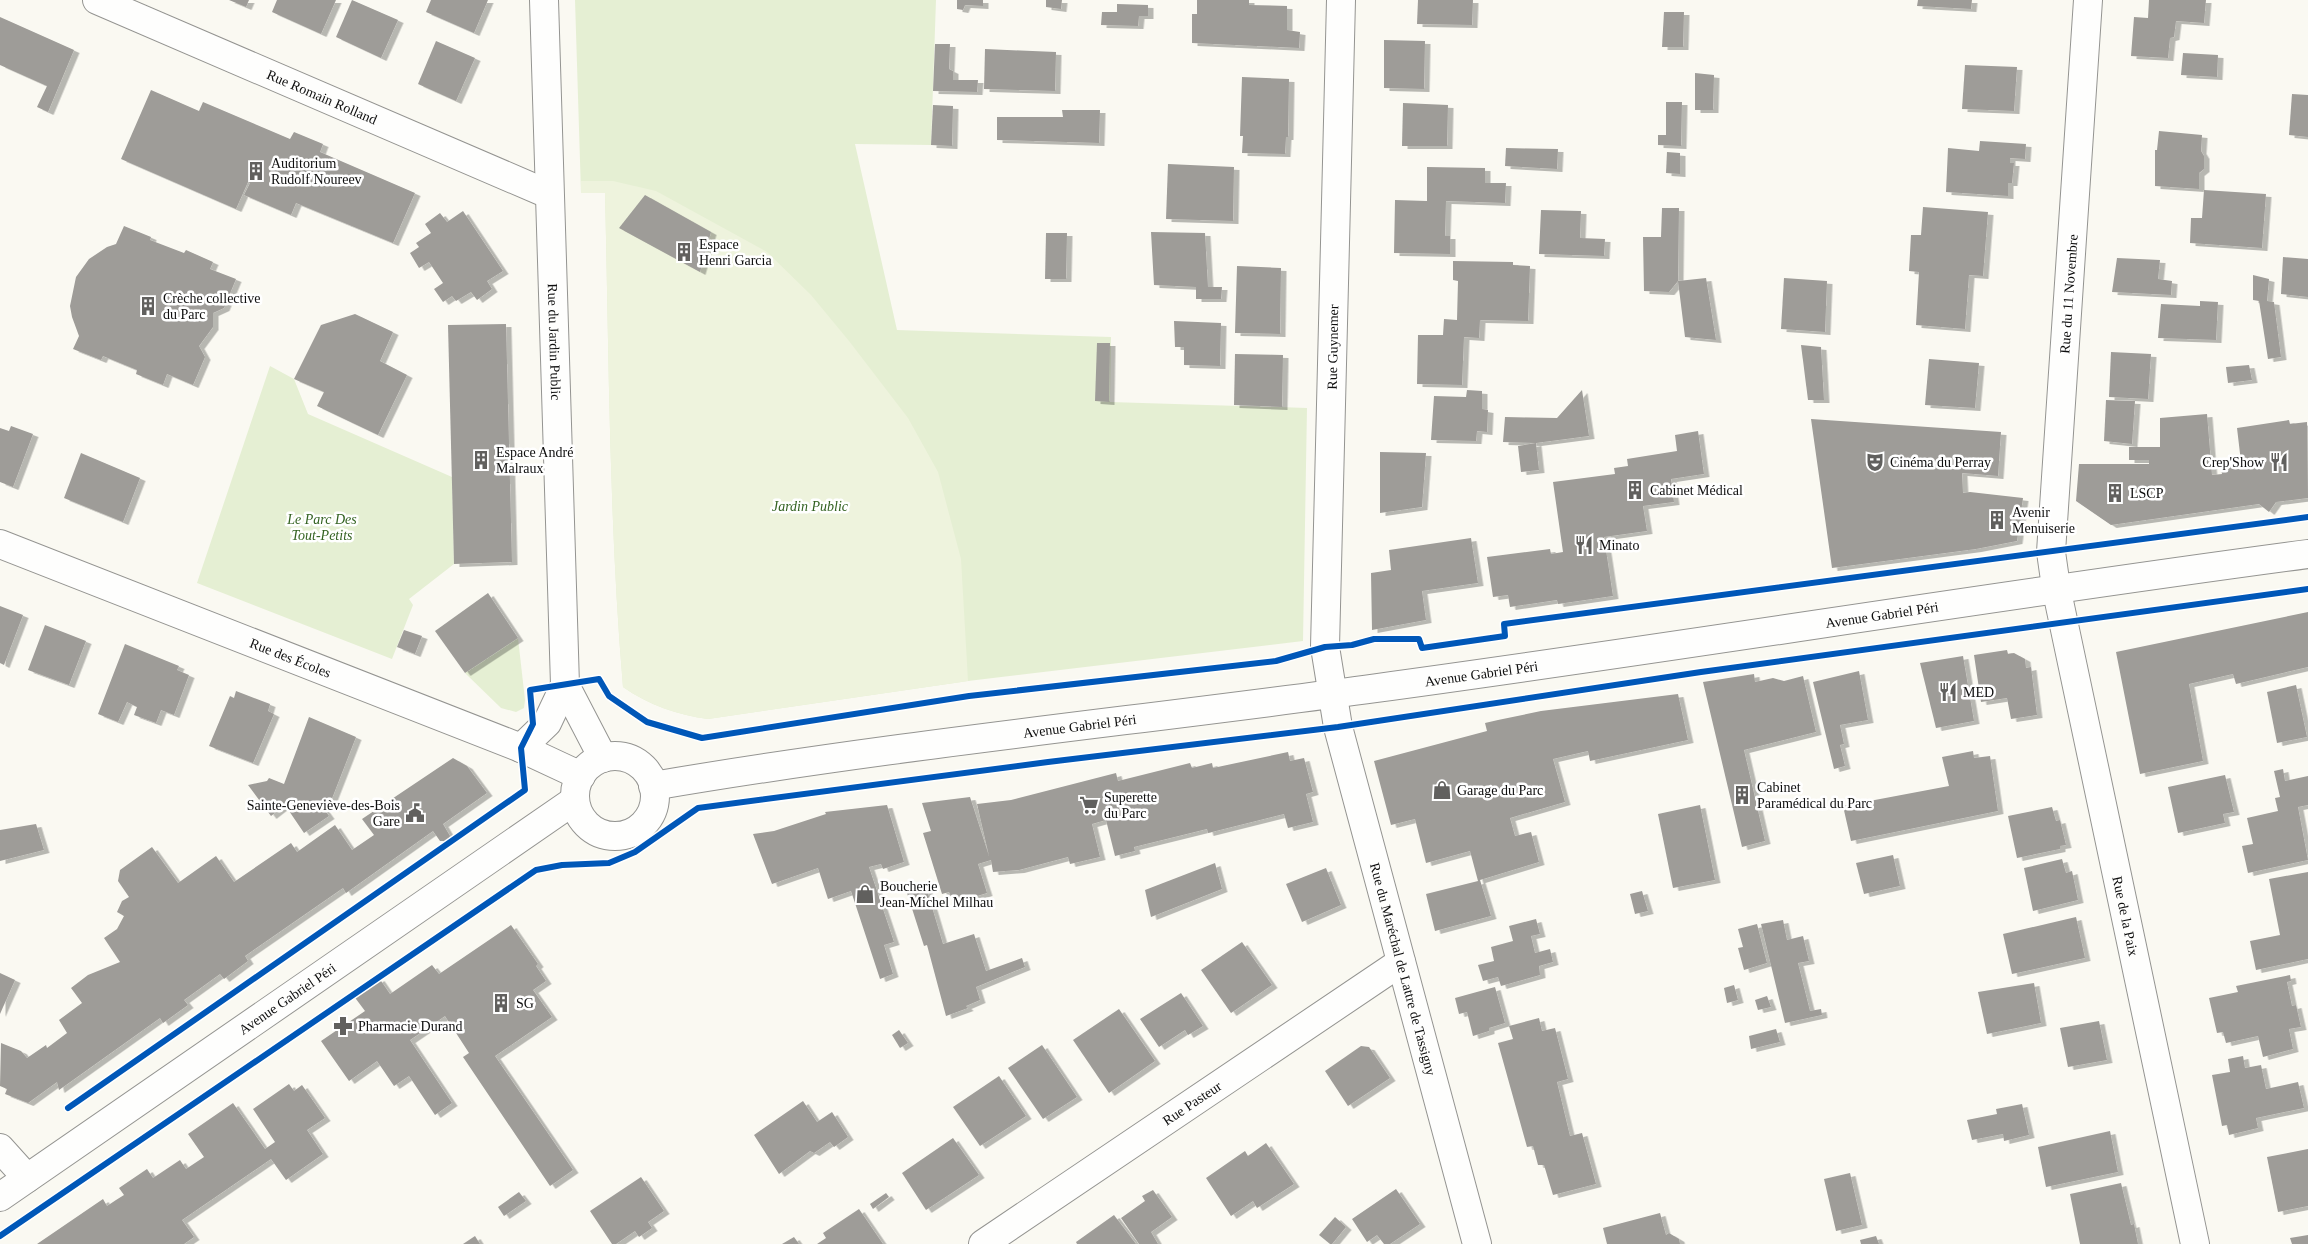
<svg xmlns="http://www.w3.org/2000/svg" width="2308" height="1244" font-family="'Times New Roman',serif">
<defs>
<filter id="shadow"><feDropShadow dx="5.5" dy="3" stdDeviation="0" flood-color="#0004"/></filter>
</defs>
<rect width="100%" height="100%" fill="#faf9f2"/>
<g fill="#e5efd3">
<path d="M575,0H936L931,145L855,144L897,330L1111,337L1110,402L1307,408L1303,641L968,681L708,719C677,715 649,705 623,687C609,523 609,357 605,193H581Z"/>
<path d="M270,366L294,379L308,414L452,477L454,564L409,599L413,605L392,659L197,583Z"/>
<path d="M518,638L525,700L524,708L516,712L501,708L465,673Z"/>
</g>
<path fill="#eef3dd" d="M581,181H613L656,191L767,252L811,295L849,341L908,418L938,472L961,559L968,681L708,719C677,715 649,705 623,687C609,523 609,357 605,193H581Z"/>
<g fill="#9e9c98" filter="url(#shadow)">
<path d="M229,0H249L246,7Z"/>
<path d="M277,0H336L321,34L272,12Z"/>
<path d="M352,0L398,20L381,58L336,37Z"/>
<path d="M431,0H488L474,33L426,12Z"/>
<path d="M957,0H983V6L965,5L963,10L957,9Z"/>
<path d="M1046,0H1062L1061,9L1046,7Z"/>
<path d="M1197,0H1249V5L1287,6V30L1300,32L1299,48L1192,43V14H1197Z"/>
<path d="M1418,0H1473L1472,25L1417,24Z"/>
<path d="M1918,0H1972L1971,9L1917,6Z"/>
<path d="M2149,0H2206L2204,23L2176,21L2174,37L2170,38L2168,58L2131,56L2134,17L2148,18Z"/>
<path d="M1117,4L1148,5V16H1139L1138,26L1101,25L1102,12H1117Z"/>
<path d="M1664,12H1684L1683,47H1662Z"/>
<path d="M0,17L74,50L48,112L37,107L47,86L0,65Z"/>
<path d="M1384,40L1425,41L1424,89L1384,88Z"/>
<path d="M436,41L475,58L456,101L418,84Z"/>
<path d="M935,44H950L949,69L953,71V80H978L977,92L933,91Z"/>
<path d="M985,49L1056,52L1055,91L984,89Z"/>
<path d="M2183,53L2218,55L2217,77L2181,75Z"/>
<path d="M1965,65L2017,67L2014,111L1962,109Z"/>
<path d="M1695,73L1714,75L1713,110H1695Z"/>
<path d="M1242,77L1289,79L1288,137H1286L1285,154L1242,153L1243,136H1240Z"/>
<path d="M151,90L199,111L203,102L290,139L294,132L323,144L320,152L415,193L393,243L296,203L291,215L244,195L250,183L248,182L236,209L121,159Z"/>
<path d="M2292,94L2308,95V137L2289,135Z"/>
<path d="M1666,102H1682L1681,146L1658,145V135H1666Z"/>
<path d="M1403,103L1448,105L1447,146H1402Z"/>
<path d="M933,105L953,106L952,146L931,145Z"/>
<path d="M1062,110H1100L1099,143L997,140V117H1063Z"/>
<path d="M2159,131L2202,135L2201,151L2204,156V169L2199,173V189L2155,186V150H2157Z"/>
<path d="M1980,141L2026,144L2025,159L2010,158V163H2014L2012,183H2008V196L1946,192L1948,148L1979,151Z"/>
<path d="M1506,148L1558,149L1557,169L1505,166Z"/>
<path d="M1667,152L1680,153V174L1666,173Z"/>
<path d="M1168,164L1234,167L1233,221L1166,219Z"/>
<path d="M1427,167L1485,168V183H1506L1505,203L1446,201L1445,236H1450V254L1394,253L1395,200L1427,201Z"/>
<path d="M2204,190L2266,194L2262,248L2190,243L2191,218H2202Z"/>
<path d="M645,195L711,232L700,272L619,228Z"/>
<path d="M1923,207L1988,212L1983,276L1969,275L1965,329L1916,325L1919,272L1909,271L1911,235H1921Z"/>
<path d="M1662,208H1679L1678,281L1669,292L1644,291L1643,237H1661Z"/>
<path d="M1541,210L1581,211L1580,238L1605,239L1604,256L1539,254Z"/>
<path d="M463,211L503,271L487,281L492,289L477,300L471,292L456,301L452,296L443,302L434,289L443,283L429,262L419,268L410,253L419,247L416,243L431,233L425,224L440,213L447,222Z"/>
<path d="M124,226L151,237L150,240L184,253L186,250L213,262L210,269L236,279L224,308L213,313V327L199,346L205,357L193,385L167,374L163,385L136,374L137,370L103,356L101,360L73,349L79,336L72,317L70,306L76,277L89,259L107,247L116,244Z"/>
<path d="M1151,232L1205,233L1208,287H1222L1221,299H1196V287L1154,285Z"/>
<path d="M1046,233H1067L1066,279H1045Z"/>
<path d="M2283,257L2308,259V297L2281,294Z"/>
<path d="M2117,258L2160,260L2158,279L2172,281L2171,295L2112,292Z"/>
<path d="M1453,261L1513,262V265L1530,266L1528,321L1480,320L1479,338L1464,337L1462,385L1417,384L1418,335H1443L1444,319L1457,320L1458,281L1453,280Z"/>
<path d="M1237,266L1281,268L1280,334L1235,333Z"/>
<path d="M2253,275L2269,279L2267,301L2274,302L2281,357L2268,359L2259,301L2253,300Z"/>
<path d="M1706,278L1716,340L1685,337L1678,281Z"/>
<path d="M1784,278L1827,281L1825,332L1781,329Z"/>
<path d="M2200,301L2218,302L2216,340L2158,338L2161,304L2200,306Z"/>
<path d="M355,314L393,332L380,361L407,375L378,435L317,406L324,392L294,379L321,325Z"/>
<path d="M1174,321L1221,323L1220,366L1184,365V347H1175Z"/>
<path d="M506,324L512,562L454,564L448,325Z"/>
<path d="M1097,343H1110L1109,402L1095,401Z"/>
<path d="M1801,345L1821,347L1824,400H1808Z"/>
<path d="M2111,352L2151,354L2148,399L2109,397Z"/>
<path d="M1235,354L1283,355L1282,407L1234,405Z"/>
<path d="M1929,359L1979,363L1975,408L1925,405Z"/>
<path d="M2249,365L2252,380L2228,383L2226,367Z"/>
<path d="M1467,390L1482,391V409L1488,410L1487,432L1477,431L1476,441L1431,440L1434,396L1466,397Z"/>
<path d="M1582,390L1589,436L1536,443L1503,442L1505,417L1557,418Z"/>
<path d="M2106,400L2135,401L2132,444L2104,441Z"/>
<path d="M2207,414L2212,475L2222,474L2220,464L2241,462L2237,428L2289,420L2290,424L2307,422L2308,498L2276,502L2269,512L2259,504L2111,525L2076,501L2079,464H2149V460H2129V447H2160V418Z"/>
<path d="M1811,419L2001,432L1998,476L1962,473L1963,493L1970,492L2023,498L2017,541L1976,549L1832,568Z"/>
<path d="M11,426L33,434L13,487L0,482V428L9,431Z"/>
<path d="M1698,431L1704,474L1671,479L1674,502L1643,506L1647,531L1604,537L1613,596L1558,604L1557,600L1510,607L1508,595L1493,597L1487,557L1550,549L1551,554L1563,552L1553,482L1615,474L1614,468L1628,466L1627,459L1677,451L1675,435Z"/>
<path d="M1536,443L1539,470L1521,472L1518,446Z"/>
<path d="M1380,452L1426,453L1422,507L1380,513Z"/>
<path d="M81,453L140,478L123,522L64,498Z"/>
<path d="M1471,538L1478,583L1422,591L1426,620L1372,630L1371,573L1391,570L1389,550Z"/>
<path d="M488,593L518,638L465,673L435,631Z"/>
<path d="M0,606L23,615L4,665L0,663Z"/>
<path d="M2308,612V667L2236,684L2233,674L2189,684L2203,761L2140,774L2116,652Z"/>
<path d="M45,625L86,641L69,685L28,670Z"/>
<path d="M404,630L422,636L415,654L397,647Z"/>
<path d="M125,644L179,666L177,670L189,675L174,715L161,710L156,723L134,715L137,707L127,702L118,722L98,714Z"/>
<path d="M2007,650L2008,654L2014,653L2025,659L2026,668L2031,667L2037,715L2011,719L2007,698L1981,702L1974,655Z"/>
<path d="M1963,656L1974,721L1936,728L1920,663Z"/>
<path d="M1859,671L1868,720L1840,725L1844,744L1840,745L1845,766L1834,769L1813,682Z"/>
<path d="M1754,674L1755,682L1773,678L1784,681L1803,676L1816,732L1744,750L1765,841L1742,847L1703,682Z"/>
<path d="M2296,685L2307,737L2277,743L2267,692Z"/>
<path d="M236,691L270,704L268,711L274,714L253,763L209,746L230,696L234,698Z"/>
<path d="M1678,694L1688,740L1590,761L1588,751L1553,759L1565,802L1510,818L1515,836L1531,832L1539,862L1480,880L1491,916L1435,931L1426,894L1478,881L1470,851L1426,863L1415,819L1391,825L1374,761L1487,731L1485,723L1498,720L1541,711Z"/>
<path d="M309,717L356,737L331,801L319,802L329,816L304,833L285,805L271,816L248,785L267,781L269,778L284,784Z"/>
<path d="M1973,751L1974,758L1990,756L1998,811L1851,841L1843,806L1949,786L1942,757Z"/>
<path d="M1288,752L1290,761L1304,758L1313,792L1306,794L1313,822L1288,828L1284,814L1208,833L1207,829L1134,847L1135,851L1115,856L1106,820L1092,824L1100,857L1070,864L1068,857L1019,870L993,872L991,860L978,864L987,893L954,903L949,892L942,894L923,833L931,831L922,803L970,797L989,856L977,804L1011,800L1116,773L1118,781L1190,763L1192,768L1212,763L1213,768Z"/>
<path d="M453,758L467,766L487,793L443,824L450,836L448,841H440L433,831L346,893L343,888L245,956L248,961L224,979L220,974L184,1000L188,1005L163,1023L160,1018L59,1090L57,1082L28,1103L5,1094L7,1089L0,1086L1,1043L21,1051L27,1058L46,1045L47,1048L67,1033L59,1020L82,1003L71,988L88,975L120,962L104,938L117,929L124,916L117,912L122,901L129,897L118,881L120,870L152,847L178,883L216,856L234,882L291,843L297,852L335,825L352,850L374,835L362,819Z"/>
<path d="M2283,769L2285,781L2308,776V805L2298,807L2308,860L2248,873L2242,846L2253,844L2247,818L2278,811L2275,798L2280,797L2274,771Z"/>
<path d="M2225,775L2234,812L2223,814L2225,823L2178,833L2168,787Z"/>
<path d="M887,805L904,862L883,869L881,864L869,867L894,942L884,945L893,974L880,979L851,891L828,899L818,868L772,884L753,834L774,831L826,814L825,812Z"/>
<path d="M1700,805L1715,880L1673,888L1658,814Z"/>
<path d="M2052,807L2056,821L2060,820L2066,845L2060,846V849L2017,858L2008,816Z"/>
<path d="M36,824L44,850L0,861V830Z"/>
<path d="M1893,855L1900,886L1864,894L1856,863Z"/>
<path d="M2062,859L2066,873L2072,871L2078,900L2033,911L2024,868Z"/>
<path d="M1215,863L1222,889L1151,917L1145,890Z"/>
<path d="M1326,868L1341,905L1302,922L1286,884Z"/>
<path d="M2308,872V959L2256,970L2250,941L2280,935L2269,879Z"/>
<path d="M926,887L943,944L974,934L986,971L1022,958L1025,967L976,987L980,1000L966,1006L968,1008L946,1016L927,945L924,946L907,893Z"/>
<path d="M1642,891L1648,911L1635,914L1630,894Z"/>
<path d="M2076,917L2085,958L2012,974L2003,934Z"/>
<path d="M1536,919L1540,934L1531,936L1535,953L1550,949L1553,962L1539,966L1540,975L1501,986L1498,977L1483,981L1478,965L1494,961L1491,947L1513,941L1509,926Z"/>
<path d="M1783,920L1787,940L1803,936L1809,961L1798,963L1810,1011L1821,1009L1822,1015L1785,1023L1761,924Z"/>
<path d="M1757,924L1767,963L1744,970L1738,948L1743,947L1738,929Z"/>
<path d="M511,925L538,964L536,966L546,981L533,990L552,1017L495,1056L573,1170L550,1186L463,1057L469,1053L445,1016L410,1040L452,1103L435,1115L409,1076L394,1086L377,1061L349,1081L321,1041L365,1011L353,995L379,978L390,994L432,965L439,974Z"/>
<path d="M1242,942L1272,985L1231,1013L1201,970Z"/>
<path d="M0,973L15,980L0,1014Z"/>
<path d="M2290,975L2291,981L2287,982L2292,1006L2296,1005L2301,1027L2289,1029L2293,1049L2263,1057L2258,1036L2226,1043L2223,1032L2217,1033L2209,998L2238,992L2236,986Z"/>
<path d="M2034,983L2041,1023L1987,1034L1978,992Z"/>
<path d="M1734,985L1738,1000L1727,1003L1724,988Z"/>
<path d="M1495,987L1505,1023L1489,1028V1031L1473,1036L1467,1012L1459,1014L1455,998Z"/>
<path d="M1181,993L1203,1026L1188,1035L1185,1030L1159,1047L1140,1019Z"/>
<path d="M1767,996L1771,1007L1758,1010L1755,1000Z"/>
<path d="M1119,1009L1155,1061L1109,1093L1073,1040Z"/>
<path d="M1539,1018L1542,1031L1555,1028L1568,1079L1557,1082L1570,1136L1582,1133L1596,1184L1553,1195L1544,1165H1538L1533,1146L1527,1147L1498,1043L1513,1039L1509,1026Z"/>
<path d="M2099,1021L2107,1060L2068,1067L2060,1028Z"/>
<path d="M1776,1029L1780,1042L1751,1049L1749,1036Z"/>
<path d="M899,1030L908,1043L900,1048L892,1035Z"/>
<path d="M1042,1045L1077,1097L1043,1119L1008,1068Z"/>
<path d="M1361,1046L1369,1047L1390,1078L1348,1106L1325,1071Z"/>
<path d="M2243,1056L2245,1068L2261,1065L2266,1089L2298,1082L2304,1108L2256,1118L2258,1128L2229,1135L2227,1125L2222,1126L2212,1075L2230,1072L2228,1059Z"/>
<path d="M999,1076L1026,1116L980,1146L953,1107Z"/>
<path d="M289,1084L294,1091L302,1085L325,1118L307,1130L323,1154L286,1180L271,1159L182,1220L194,1237L184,1244H37L103,1199L107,1206L116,1200L124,1195L119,1188L147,1169L153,1178L180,1160L186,1169L204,1157L188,1134L233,1103L265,1149L275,1142L253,1109Z"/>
<path d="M803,1101L817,1122L832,1112L848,1137L834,1147L830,1142L814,1153L810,1151L779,1174L754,1135Z"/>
<path d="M2022,1104L2029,1135L2004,1141L2003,1134L1972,1140L1967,1120L1997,1114L1996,1109Z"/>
<path d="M2110,1131L2118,1172L2046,1187L2038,1147Z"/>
<path d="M953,1138L979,1175L926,1210L902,1173Z"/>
<path d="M1266,1143L1294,1184L1257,1208L1253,1201L1231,1216L1206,1178L1245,1151L1248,1156Z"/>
<path d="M2308,1149V1206L2278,1212L2267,1157Z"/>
<path d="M1850,1173L1862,1225L1836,1231L1824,1179Z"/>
<path d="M641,1177L664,1211L648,1222L652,1228L639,1237L635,1231L616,1244H612L590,1211Z"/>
<path d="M2121,1183L2131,1225L2134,1224L2138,1244H2080L2070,1194Z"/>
<path d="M1396,1189L1420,1224L1390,1244H1384L1377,1235L1367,1242L1352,1219Z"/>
<path d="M1153,1190L1172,1217L1151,1232L1158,1244H1139L1121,1218L1145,1201L1142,1196Z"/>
<path d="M519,1192L526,1201L504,1216L498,1207Z"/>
<path d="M886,1193L889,1197L873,1209L870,1204Z"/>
<path d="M859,1209L883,1244H817L826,1238L823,1233Z"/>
<path d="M1660,1213L1666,1235L1669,1233L1679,1239L1680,1244H1607L1603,1228Z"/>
<path d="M1114,1215L1136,1244H1077L1076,1242Z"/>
<path d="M1335,1217L1346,1227L1332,1244H1330L1319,1235Z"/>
<path d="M2308,1235V1244H2292L2290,1238Z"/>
<path d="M475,1236L480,1244H463Z"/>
<path d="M1876,1236L1879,1244H1861L1860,1240Z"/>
<path d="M794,1237L799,1244H782Z"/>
</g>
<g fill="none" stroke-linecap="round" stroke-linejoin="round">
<g stroke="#949491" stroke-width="30">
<g id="minor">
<path id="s1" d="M97,0L548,194"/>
<path id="s2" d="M544,0L565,685L603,758"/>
<path id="s3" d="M1341,0L1325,647L1338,727L1477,1244"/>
<path id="s4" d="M2088,0L2051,552L2056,587L2195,1244"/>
<path id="s5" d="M0,544L521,748L581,776"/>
<path d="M521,748L547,723L565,685"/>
<circle cx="615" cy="796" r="40"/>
<path id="s6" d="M653,786C893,745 1136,721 1377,688C1688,646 1997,595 2308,554"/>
<path d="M0,1148L27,1178"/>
<path id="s7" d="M0,1197L575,800"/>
<path id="s8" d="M983,1244L1401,962"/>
</g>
</g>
<use href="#minor" stroke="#fefefd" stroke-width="28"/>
<g stroke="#fff" stroke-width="9">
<g id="cycleway">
<path d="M68,1108L525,790L521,748L533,724L530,690L599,679L609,696L647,722L702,738L969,696L1276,661L1325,647L1352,645L1374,639H1419L1422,648L1505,636L1504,624L2308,517"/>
<path d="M0,1236L536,870L562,865L609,863L635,852L698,808L1048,762L1338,727L1701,672L2308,589"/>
</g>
</g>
<use href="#cycleway" stroke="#0057b8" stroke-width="6"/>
</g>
<defs>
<g id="building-bare" transform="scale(1.5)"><path d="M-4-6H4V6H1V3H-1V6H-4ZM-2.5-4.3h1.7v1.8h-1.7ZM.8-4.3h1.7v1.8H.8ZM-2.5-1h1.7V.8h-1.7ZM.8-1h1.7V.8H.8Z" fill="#61605e" stroke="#fff" stroke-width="2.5" paint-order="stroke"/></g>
<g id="theatre-bare" transform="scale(1.5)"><path d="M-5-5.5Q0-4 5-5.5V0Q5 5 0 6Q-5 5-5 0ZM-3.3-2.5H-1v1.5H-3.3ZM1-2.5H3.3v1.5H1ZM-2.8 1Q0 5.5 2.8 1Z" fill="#61605e" stroke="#fff" stroke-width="2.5" paint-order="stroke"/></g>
<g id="restaurant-bare" transform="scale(1.5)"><path d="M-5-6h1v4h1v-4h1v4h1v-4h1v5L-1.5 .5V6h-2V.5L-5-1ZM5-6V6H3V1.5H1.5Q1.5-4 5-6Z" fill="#61605e" stroke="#fff" stroke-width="2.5" paint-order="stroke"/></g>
<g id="shop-bare" transform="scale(1.5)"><path d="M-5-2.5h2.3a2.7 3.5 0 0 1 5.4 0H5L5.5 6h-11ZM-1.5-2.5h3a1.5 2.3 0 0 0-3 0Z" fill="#61605e" stroke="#fff" stroke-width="2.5" paint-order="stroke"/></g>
<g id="supermarket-bare" transform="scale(1.5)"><path d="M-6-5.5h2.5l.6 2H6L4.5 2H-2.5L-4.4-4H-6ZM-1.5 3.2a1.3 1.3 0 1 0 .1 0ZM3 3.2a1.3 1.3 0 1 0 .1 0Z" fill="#61605e" stroke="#fff" stroke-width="2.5" paint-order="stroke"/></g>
<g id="civic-bare" transform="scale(1.5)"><path d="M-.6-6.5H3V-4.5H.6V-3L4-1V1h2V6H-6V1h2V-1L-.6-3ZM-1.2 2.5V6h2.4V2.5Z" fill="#61605e" stroke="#fff" stroke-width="2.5" paint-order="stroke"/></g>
<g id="pharmacy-bare" transform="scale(1.5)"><path d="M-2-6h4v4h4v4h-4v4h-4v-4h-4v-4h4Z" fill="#61605e" stroke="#fff" stroke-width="2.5" paint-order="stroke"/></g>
</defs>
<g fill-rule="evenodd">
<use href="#building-bare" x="256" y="171"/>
<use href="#building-bare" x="684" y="252"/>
<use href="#building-bare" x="148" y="306"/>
<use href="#building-bare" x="481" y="460"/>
<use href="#theatre-bare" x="1875" y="462"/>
<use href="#restaurant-bare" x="2279" y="462"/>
<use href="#building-bare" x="1635" y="490"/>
<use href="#building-bare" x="2115" y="493"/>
<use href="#building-bare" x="1997" y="520"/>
<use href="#restaurant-bare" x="1584" y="545"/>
<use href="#restaurant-bare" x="1948" y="692"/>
<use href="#shop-bare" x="1442" y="790"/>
<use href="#building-bare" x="1742" y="795"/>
<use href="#supermarket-bare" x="1089" y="805"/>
<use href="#civic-bare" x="415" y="813"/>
<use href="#shop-bare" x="865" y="894"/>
<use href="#building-bare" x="501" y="1003"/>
<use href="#pharmacy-bare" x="343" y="1026"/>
</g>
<g text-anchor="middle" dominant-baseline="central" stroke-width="5" stroke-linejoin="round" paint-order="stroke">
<g font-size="14" fill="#0e0e0e" stroke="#fff">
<text stroke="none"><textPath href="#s1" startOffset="245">Rue Romain Rolland</textPath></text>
<text transform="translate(2069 294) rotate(-86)">Rue du 11 Novembre</text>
<text stroke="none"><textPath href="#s2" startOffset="342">Rue du Jardin Public</textPath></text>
<text transform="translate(1333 347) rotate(-89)">Rue Guynemer</text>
<text stroke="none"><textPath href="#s6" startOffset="1241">Avenue Gabriel Péri</textPath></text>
<text stroke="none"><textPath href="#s5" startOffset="312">Rue des Écoles</textPath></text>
<text stroke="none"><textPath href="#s6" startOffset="836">Avenue Gabriel Péri</textPath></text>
<text stroke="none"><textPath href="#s6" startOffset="431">Avenue Gabriel Péri</textPath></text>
<text stroke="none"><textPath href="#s4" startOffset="925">Rue de la Paix</textPath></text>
<text stroke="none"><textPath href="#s3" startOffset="979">Rue du Maréchal de Lattre de Tassigny</textPath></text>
<text stroke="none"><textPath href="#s7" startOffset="349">Avenue Gabriel Péri</textPath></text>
<text stroke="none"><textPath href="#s8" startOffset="252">Rue Pasteur</textPath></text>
</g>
<g font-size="14" fill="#0e0e0e" stroke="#fff" text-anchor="start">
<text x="271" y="163">Auditorium<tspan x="271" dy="16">Rudolf Noureev</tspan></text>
<text x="699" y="244">Espace<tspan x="699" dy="16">Henri Garcia</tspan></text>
<text x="163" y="298">Crèche collective<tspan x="163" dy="16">du Parc</tspan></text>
<text x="496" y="452">Espace André<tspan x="496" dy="16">Malraux</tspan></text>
<text x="1890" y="462">Cinéma du Perray</text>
<text x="2264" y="462" text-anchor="end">Crep'Show</text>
<text x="1650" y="490">Cabinet Médical</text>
<text x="2130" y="493">LSCP</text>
<text x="2012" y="512">Avenir<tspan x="2012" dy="16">Menuiserie</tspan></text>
<text x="1599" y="545">Minato</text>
<text x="1963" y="692">MED</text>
<text x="1757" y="787">Cabinet<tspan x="1757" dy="16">Paramédical du Parc</tspan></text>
<text x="1457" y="790">Garage du Parc</text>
<text x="1104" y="797">Superette<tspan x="1104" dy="16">du Parc</tspan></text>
<text x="400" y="805" text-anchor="end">Sainte-Geneviève-des-Bois<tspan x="400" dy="16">Gare</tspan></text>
<text x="880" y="886">Boucherie<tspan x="880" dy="16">Jean-Michel Milhau</tspan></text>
<text x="516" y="1003">SG</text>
<text x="358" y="1026">Pharmacie Durand</text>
</g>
<g font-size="14" font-style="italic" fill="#336221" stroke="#fff">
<text x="810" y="506">Jardin Public</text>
<text x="322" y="519">Le Parc Des<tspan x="322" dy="16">Tout-Petits</tspan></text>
</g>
</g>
</svg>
